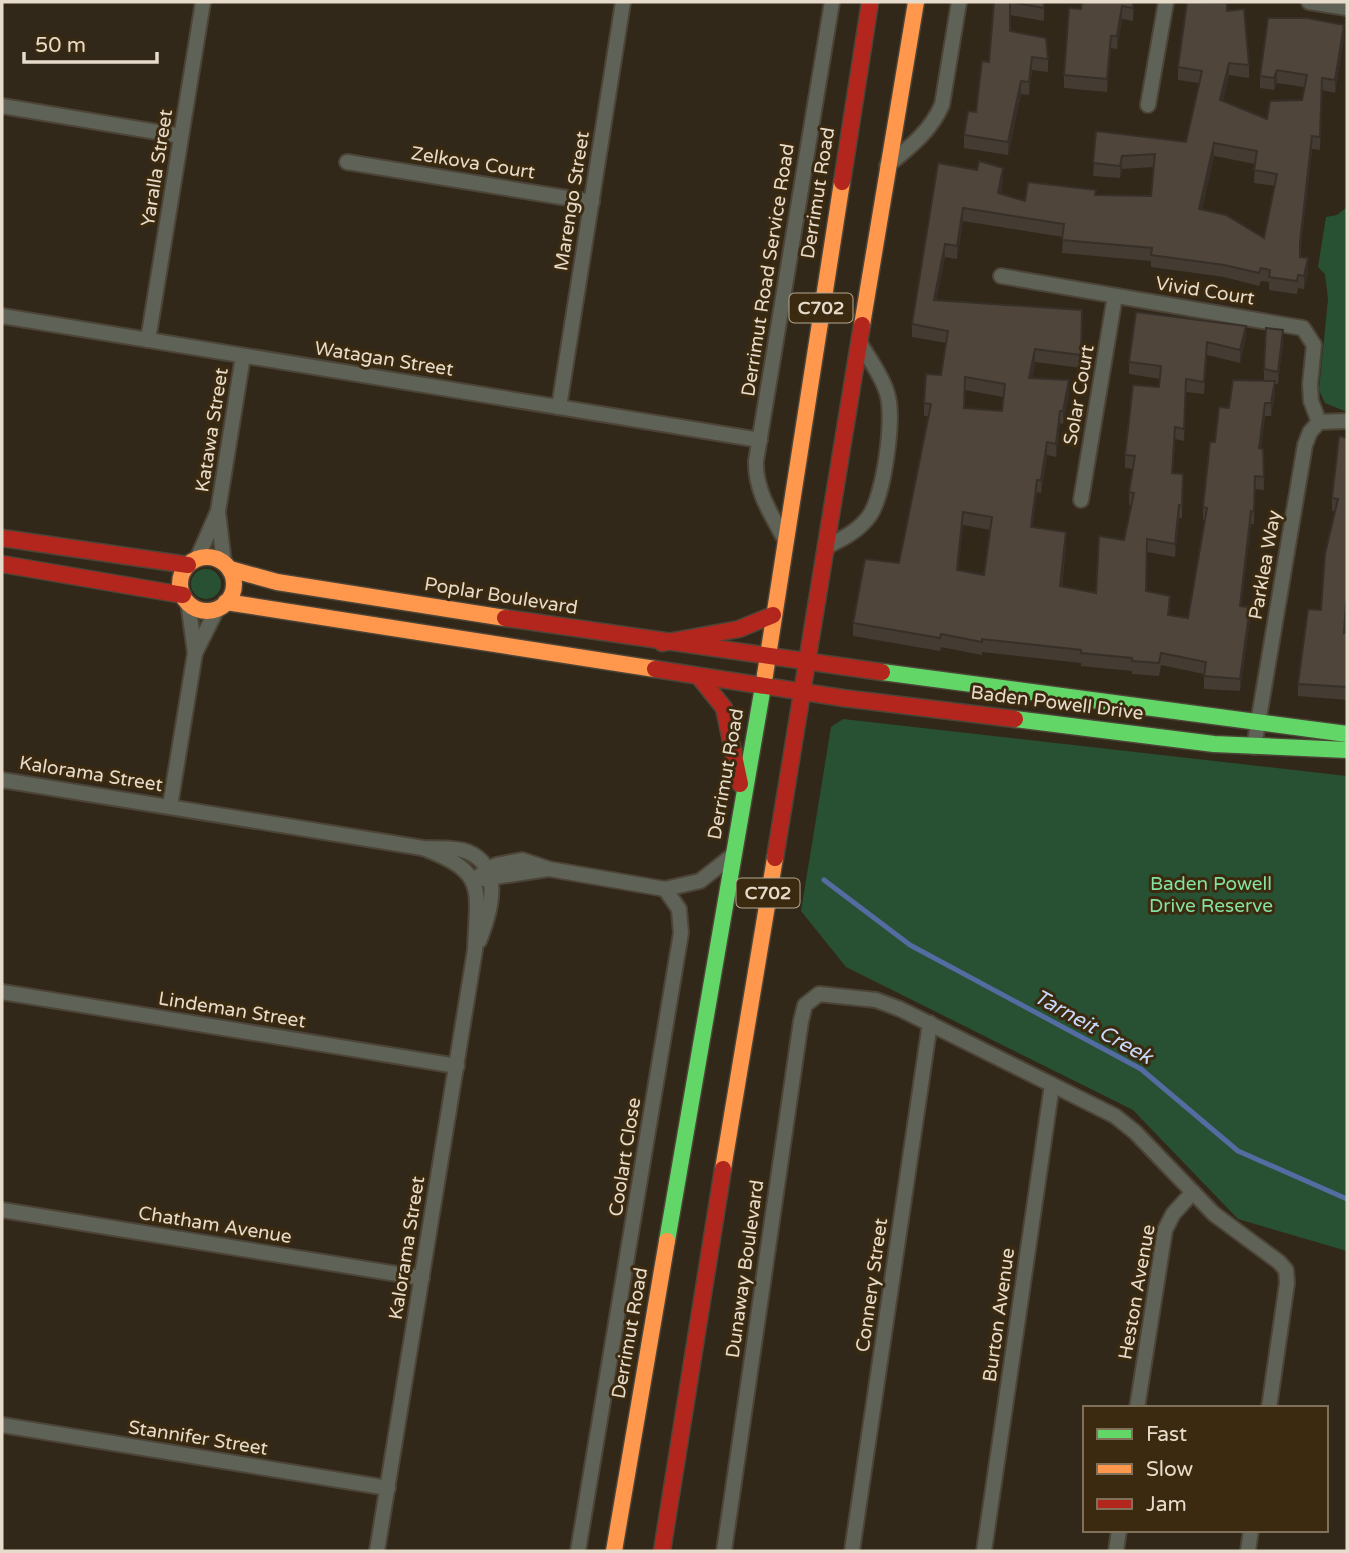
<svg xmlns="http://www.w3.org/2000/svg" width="1349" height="1553" font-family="'Varela Round',sans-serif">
<rect width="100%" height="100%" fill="#312819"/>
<g fill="#275132">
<path d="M1347,207V412L1325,403L1319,390L1328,299L1325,274L1318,267L1326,217L1337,215Z"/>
<circle cx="206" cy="584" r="15"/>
<path d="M843,719L1347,776V1251L1238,1219L1133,1110L846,967L801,911L831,727Z"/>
</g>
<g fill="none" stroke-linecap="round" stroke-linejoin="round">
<path stroke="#546ca1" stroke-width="5" d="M824,880L910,945L1141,1069L1238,1151L1347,1199"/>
<g stroke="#4c4437" stroke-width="18">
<g id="street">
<path d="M1309,2L1347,8"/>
<path d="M1148,105L1166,2"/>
<path d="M2,106L181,136"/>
<path d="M347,162L592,202"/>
<path d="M887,166C910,147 930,132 942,105L959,2"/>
<path d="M1001,276L1303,328L1314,345L1310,384L1311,401L1319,422"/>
<path d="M2,316L760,440"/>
<path d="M148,340L203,2"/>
<path d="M559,407L623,2"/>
<path d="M1081,500L1115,296"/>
<path d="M218,512L224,563"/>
<path d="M784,538C771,514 755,490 756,461L832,2"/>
<path d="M826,547C842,539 859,531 870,515C884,494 895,417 887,393C882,376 870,360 861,345"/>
<path d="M197,559L218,511L243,356"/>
<path d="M195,653L217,609"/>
<path d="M1254,747L1305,445L1310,432L1319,422L1347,421"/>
<path d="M2,780L423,848C437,849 455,847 468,852C505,868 490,914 479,941"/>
<path d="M170,806L195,653L188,602"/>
<path d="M479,876L496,865L522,860L549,869L665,889L700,881L733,855"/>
<path d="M482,879L548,869"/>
<path d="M2,992L457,1066"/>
<path d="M2,1210L422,1278"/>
<path d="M1137,1408L1165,1230L1173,1214L1193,1192"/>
<path d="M2,1425L388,1488"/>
<path d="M377,1551L475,950C477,888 488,873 423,848"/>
<path d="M578,1551L681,933L679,909L665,889"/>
<path d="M724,1551L801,1021L805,1005L819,994L876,1000L900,1009L1115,1116L1135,1132L1214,1214L1279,1262L1286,1270L1287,1283L1269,1408"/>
<path d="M852,1551L930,1023"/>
<path d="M984,1551L1052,1085"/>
<path d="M1116,1551L1119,1530"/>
<path d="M1248,1551L1251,1530"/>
</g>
</g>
<g stroke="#4c4437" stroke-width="19">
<g id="fast">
<path d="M882,672L1347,734"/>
<path d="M1015,719L1214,744L1347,750"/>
<path d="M667,1241L765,675"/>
</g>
</g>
<g stroke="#4c4437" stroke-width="19">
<g id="slow">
<path d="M862,325L916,2"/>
<circle cx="207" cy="584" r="27"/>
<path d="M230,569L277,582L505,618"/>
<path d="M226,602L655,669"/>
<path d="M765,675L842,182"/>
<path d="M723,1169L775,858"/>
<path d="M614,1551L667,1241"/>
</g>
</g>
<g stroke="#4c4437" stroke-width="19">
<g id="jam">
<path d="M842,182L870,2"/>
<path d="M2,538L188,565"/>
<path d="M2,564L183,595"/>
<path d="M505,618L882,672"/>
<path d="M662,643L739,629L773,615"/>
<path d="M655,669L843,698L1015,719"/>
<path d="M700,678L724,708L740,784"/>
<path d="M775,858L862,325"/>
<path d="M662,1551L723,1169"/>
</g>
</g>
<use href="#street" stroke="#5f6257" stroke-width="14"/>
<use href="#fast" stroke="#63d668" stroke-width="16"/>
<use href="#slow" stroke="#ff974d" stroke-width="16"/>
<use href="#jam" stroke="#b3261e" stroke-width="16"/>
</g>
<g fill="#443b33" fill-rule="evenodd">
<path d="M994,2H1044V21L1010,15V31L1048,59V72L1032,70L1029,95L1021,94L1008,155L964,148V135L976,112L989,62Z"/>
<path d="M1134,2L1133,21L1122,19L1117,49L1111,48L1107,92L1064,88V75L1081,9Z"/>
<path d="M1227,11L1249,65V78L1229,75L1223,101L1267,119L1302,100L1304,87L1277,83L1274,90L1260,88V76L1344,37L1335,93L1322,90L1320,150L1312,149L1300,255V257L1308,271L1304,289L1298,288L1297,294L1269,290V282L1261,281L1259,286L1224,277L1151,267V261L1062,253L1063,237L963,221L957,259L945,257L936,300L1082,310L1081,368L1035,362L1032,378L1069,393L1063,424L1060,423L1056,457L1047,455L1041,493L1037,492L1032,527L1066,545L1062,587L1096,593L1124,540L1132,505H1129V492L1133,469L1125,468V455L1159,387L1160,379L1129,374V362L1136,312L1246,338L1240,363L1207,355L1204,394L1186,392L1184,441L1175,439L1173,473L1183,474L1182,518H1179L1175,557L1147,552L1146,591L1170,608L1169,615L1188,618L1205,520H1203V507L1215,442L1229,408L1264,381V369L1283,342L1278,384H1275V394L1271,416H1265L1261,448L1263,449L1264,490L1255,489L1254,524H1251L1241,606L1250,620L1240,691L1204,689V674L1161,665L1159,676L1132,674V671L1081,666V663L982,652V655L941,647L940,651L853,636V623L899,563L928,416H924V403L941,375L946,343L912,337V324L938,163L977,170L1003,181L1001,193L1025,201L1096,195L1151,196L1154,167L1122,169L1120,178L1093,176L1096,131L1186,142L1199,83L1178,80V67ZM1214,156L1255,164L1254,183L1275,186L1264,238L1202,209ZM965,390L1003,397L1002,411L964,408ZM963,525L990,530L984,575L958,571Z"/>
<path d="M1347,438V613H1346L1345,633H1347V700L1298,696V684L1321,610L1335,511H1332V498Z"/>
</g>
<g fill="#373029">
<path d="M1122,6V19L1117,49V36Z"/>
<path d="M1344,25V37L1335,93V80Z"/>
<path d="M1111,36V48L1107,92V79Z"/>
<path d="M1032,57V70L1029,95V82Z"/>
<path d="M1229,63V75L1220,113V100Z"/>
<path d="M1277,70V83L1274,90V78Z"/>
<path d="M1021,81V94L1008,155V142Z"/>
<path d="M1312,136V149L1300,255V242Z"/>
<path d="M1214,143V156L1199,222V209Z"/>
<path d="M1122,156V169L1120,178V166Z"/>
<path d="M1003,168V181L998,205V193Z"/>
<path d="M963,208V221L957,259V246Z"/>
<path d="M945,244V257L934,313V300Z"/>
<path d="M1308,258V271L1304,289V276Z"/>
<path d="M1246,326V338L1240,363V350Z"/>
<path d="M1283,330V342L1278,384V372Z"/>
<path d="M1035,349V362L1029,390V378Z"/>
<path d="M1069,380V393L1063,424V411Z"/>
<path d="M1275,381V394L1271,416V403Z"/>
<path d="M1265,403V416L1259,461V448Z"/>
<path d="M1060,411V423L1056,457V444Z"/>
<path d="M1047,442V455L1041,493V480Z"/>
<path d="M1037,480V492L1031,540V527Z"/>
<path d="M1179,505V518L1175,557V544Z"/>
<path d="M1251,511V524L1240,619V606Z"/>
<path d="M963,512V525L957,583V570Z"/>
<path d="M1066,532V545L1060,599V586Z"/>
<path d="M1250,607V620L1240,691V679Z"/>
</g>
<g fill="#4f453b" stroke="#373029" stroke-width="2" fill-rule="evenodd">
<path d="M994,2H1044V8L1010,2V31L1046,38L1048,59L1032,57L1029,82L1021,81L1008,142L964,135L968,111L976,112L982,61L989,62Z"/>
<path d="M1082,2H1133V8L1122,6L1117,36H1111L1107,79L1064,75L1069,8L1081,9Z"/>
<path d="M1187,2L1227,3V11L1244,9L1249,65L1229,63L1220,100L1267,119L1270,101L1302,100L1307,75L1277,70L1274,78L1260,76L1268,18H1307L1344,25L1335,80L1322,78L1320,137L1312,136L1300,242V257L1308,258L1304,276L1298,275L1297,281L1269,277L1270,270L1261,268L1259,273L1224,265L1151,255L1152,248L1062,240L1064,224L963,208L957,246L945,244L934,300L1082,310L1081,355L1035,349L1029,378L1069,380L1063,411H1060L1056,444L1047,442L1041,480H1037L1031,527L1066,532L1060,586L1096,593L1099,536L1124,540L1134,493L1129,492L1135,456L1125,455L1133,385L1159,387L1161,366L1129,362L1136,312L1246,326L1240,350L1207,342L1204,382L1186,379L1184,429L1175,427L1172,473L1183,474L1182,506L1179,505L1175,544L1147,539L1146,591L1170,596L1168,615L1188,618L1207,508L1203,507L1210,442H1215L1219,407L1229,408L1233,380L1275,381L1271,403H1265L1259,448L1263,449L1264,477L1255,476L1254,512L1251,511L1240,606L1250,607L1240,679L1204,676L1206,662L1161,653L1159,663L1132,661V658L1081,653V650L982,639V642L941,634L940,638L853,623L865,559L899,563L931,404L924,403L926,374L941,375L948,331L912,324L938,163L977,170L979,161L1003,168L998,193L1025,201L1028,182L1096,190L1095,195L1151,196L1155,154L1122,156L1120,166L1093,163L1096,131L1186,142L1202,71L1178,67ZM1214,143L1257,151L1254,170L1277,174L1264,238L1226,215L1199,209ZM965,377L1005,384L1002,411L964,408ZM963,512L992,517L984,575L957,570Z"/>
<path d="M1266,328L1283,330L1278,372L1264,369Z"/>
<path d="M1339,436L1347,438V601H1346L1344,633H1347V687L1298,684L1308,609L1321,610L1325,554L1338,499L1332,498Z"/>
</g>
<g text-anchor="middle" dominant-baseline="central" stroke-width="6" stroke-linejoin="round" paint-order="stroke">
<g fill="#3b2a0f" stroke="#b3a793" stroke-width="2">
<rect x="789.5" y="293.5" width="63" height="29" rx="5"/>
<rect x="736.5" y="878.5" width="63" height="29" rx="5"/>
</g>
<g font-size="18" font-weight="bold" fill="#e7dccc">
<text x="821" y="308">C702</text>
<text x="768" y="893">C702</text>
</g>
<g font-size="19" fill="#e7dccc" stroke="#3b2a0f">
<text transform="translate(473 163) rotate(9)">Zelkova Court</text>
<text transform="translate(157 168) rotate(-81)">Yaralla Street</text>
<text transform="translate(818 193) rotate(-81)">Derrimut Road</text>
<text transform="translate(572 201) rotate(-81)">Marengo Street</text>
<text transform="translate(768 270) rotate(-81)">Derrimut Road Service Road</text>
<text transform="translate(1205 291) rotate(9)">Vivid Court</text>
<text transform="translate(384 359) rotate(9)">Watagan Street</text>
<text transform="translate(1079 395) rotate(-80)">Solar Court</text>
<text transform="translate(212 430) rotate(-81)">Katawa Street</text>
<text transform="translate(1265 565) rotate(-80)">Parklea Way</text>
<text transform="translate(501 596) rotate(9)">Poplar Boulevard</text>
<text transform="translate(1057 703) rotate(7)">Baden Powell Drive</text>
<text transform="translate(91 774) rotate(9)">Kalorama Street</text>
<text transform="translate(726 774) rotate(-80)">Derrimut Road</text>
<text transform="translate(232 1010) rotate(9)">Lindeman Street</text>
<text transform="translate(625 1157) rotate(-81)">Coolart Close</text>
<text transform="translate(215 1225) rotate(9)">Chatham Avenue</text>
<text transform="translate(407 1248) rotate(-81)">Kalorama Street</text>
<text transform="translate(745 1269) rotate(-82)">Dunaway Boulevard</text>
<text transform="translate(872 1285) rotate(-82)">Connery Street</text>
<text transform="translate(1137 1292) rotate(-80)">Heston Avenue</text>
<text transform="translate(999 1315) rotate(-82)">Burton Avenue</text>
<text transform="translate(630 1333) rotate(-80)">Derrimut Road</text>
<text transform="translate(198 1438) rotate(9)">Stannifer Street</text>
</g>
<g font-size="19" fill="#84e19f" stroke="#3b2a0f">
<text x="1211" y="884">Baden Powell<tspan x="1211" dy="22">Drive Reserve</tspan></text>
</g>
<g font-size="21" font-style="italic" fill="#c7d9fb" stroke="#3b2a0f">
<text transform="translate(1093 1027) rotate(29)">Tarneit Creek</text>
</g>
</g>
<rect width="1349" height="1553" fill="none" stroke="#e7dccc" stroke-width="7"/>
<rect x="1083" y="1406" width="245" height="126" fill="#3b2a0f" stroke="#80715b" stroke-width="2"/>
<rect x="1097" y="1429" width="35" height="10" fill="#63d668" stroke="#80715b" stroke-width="2"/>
<text x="1146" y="1441" font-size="21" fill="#e7dccc">Fast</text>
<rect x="1097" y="1464" width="35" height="10" fill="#ff974d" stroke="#80715b" stroke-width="2"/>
<text x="1146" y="1476" font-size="21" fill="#e7dccc">Slow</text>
<rect x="1097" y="1499" width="35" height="10" fill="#b3261e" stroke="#80715b" stroke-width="2"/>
<text x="1146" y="1511" font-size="21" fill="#e7dccc">Jam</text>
<path d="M24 52v10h133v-10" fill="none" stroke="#e7dccc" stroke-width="3.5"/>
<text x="35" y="52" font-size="21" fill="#e7dccc" stroke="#3b2a0f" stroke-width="5" paint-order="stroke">50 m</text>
</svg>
